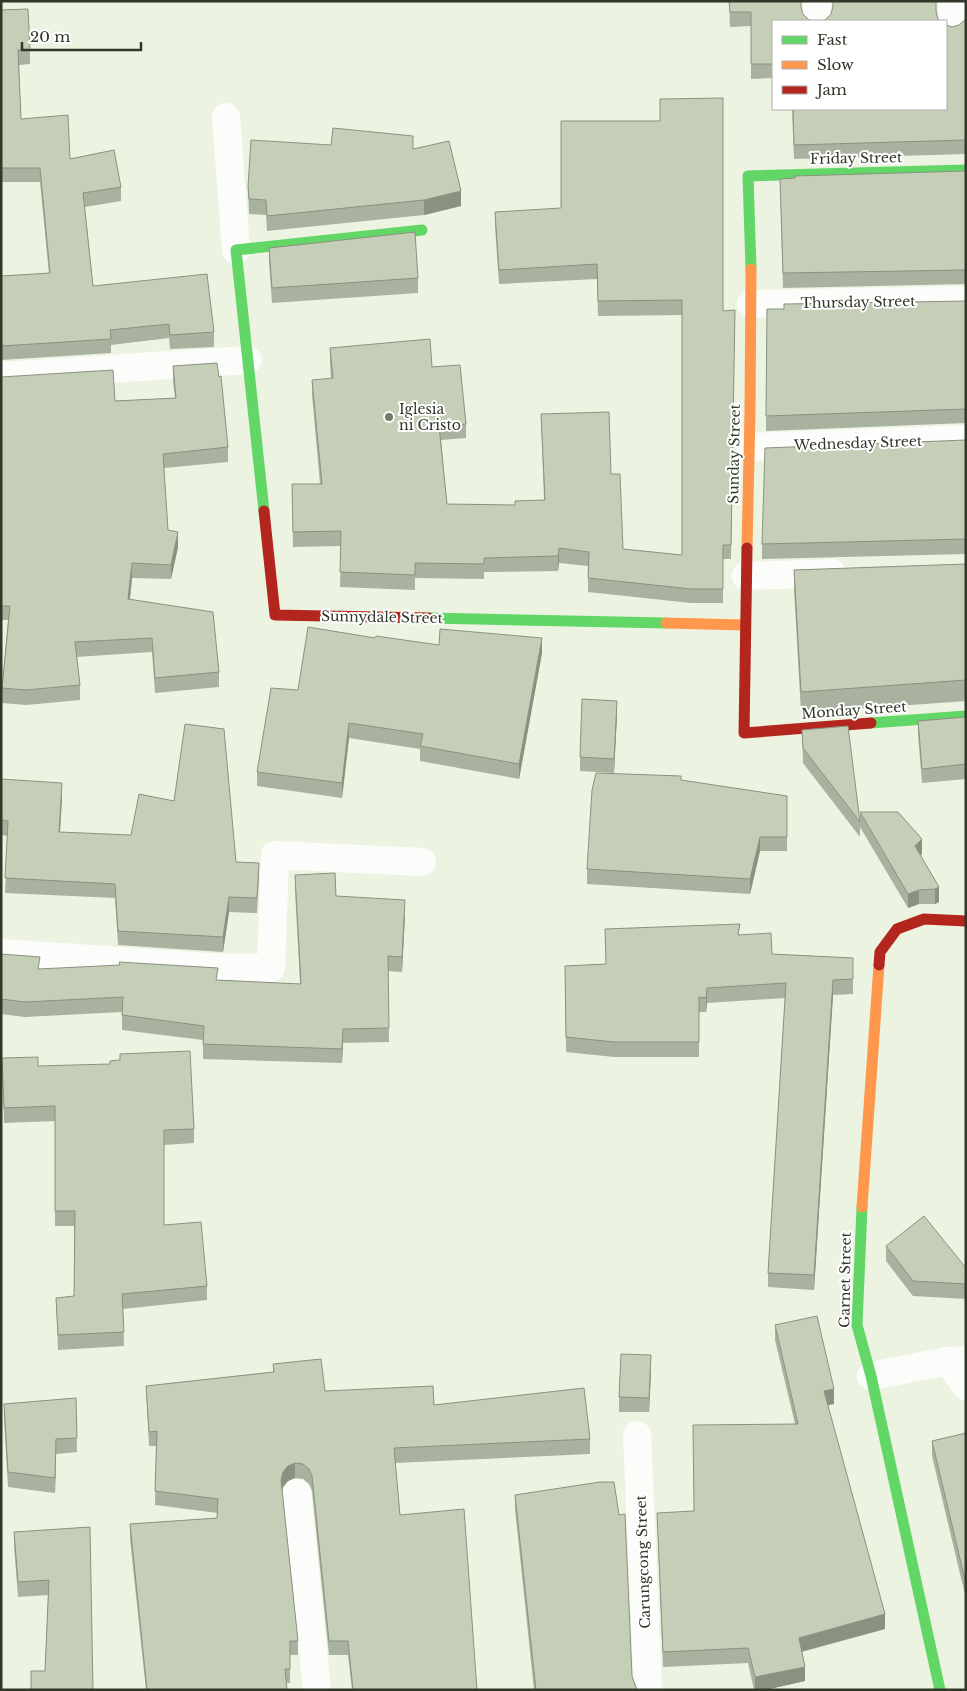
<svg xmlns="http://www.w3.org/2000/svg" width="967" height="1691" font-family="'Libre Baskerville',serif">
<rect width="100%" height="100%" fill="#ecf4e1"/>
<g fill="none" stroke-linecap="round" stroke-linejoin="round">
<g stroke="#fcfdfa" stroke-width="28">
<path d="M817,21V1"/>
<path d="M952,26V1"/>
<path d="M226,117L236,250"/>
<path d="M751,304L966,300"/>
<path d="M1,376L248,360"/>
<path d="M750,447L966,439"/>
<path d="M746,576L832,573"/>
<path d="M1,953L209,967L271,968L275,855L422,862"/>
<path d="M948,1361L966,1386"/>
<path d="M871,1376L948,1361L966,1360"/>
<path d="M637,1435L648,1690"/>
<path d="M297,1493L317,1690"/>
</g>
<g stroke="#63d668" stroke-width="11">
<path d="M751,269L748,176L966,170"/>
<path d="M264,511L236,250L422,230"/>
<path d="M429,618L666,623"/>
<path d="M871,723L966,716"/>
<path d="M862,1207L857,1325L871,1376L940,1690"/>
</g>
<g stroke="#ff974d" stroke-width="11">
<path d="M747,548L750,412L751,269"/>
<path d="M666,623L744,625"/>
<path d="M862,1207L879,965"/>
</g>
<g stroke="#b3261e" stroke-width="11">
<path d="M264,511L275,615L429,618"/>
<path d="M747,548L744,733L871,723"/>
<path d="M879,965L880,952L897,929L924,919L966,921"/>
</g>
</g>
<g fill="#a9b29e">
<path d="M729,1H801L773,21V78L751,79V26L730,27Z"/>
<path d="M1,10L30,50V64L19,65L21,119L70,159L121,187V201L85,207L93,286L214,332V347L170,349L169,338L111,345V353L1,360V276L49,274L40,182H1Z"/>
<path d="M966,18V154L794,159L792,110H777V109H946L952,27L959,25L965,20Z"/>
<path d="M413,149L461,206L424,215L267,231L266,215L249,214L248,187Z"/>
<path d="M966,171V284L783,288L780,179Z"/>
<path d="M495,212L723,311L735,310L731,559H723V603H691L588,592V566L559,563L558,571L484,572V579L415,578V590L340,587L341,546L293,547L292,484H320L312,395V380L331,379L330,363V348L432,367L466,424V438L441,440L447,504L515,505L544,500L541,414L611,474L623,549L682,555V315L598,316L597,279L499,284L495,226Z"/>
<path d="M269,248L418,278V293L272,303L269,262Z"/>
<path d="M966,301V423L766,431V416Z"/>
<path d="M173,366L228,447V462L164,468L168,530L178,547L171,579L132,578L130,600L219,672V687L155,693L152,652L76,657L80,685V700L26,705L2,703V688L8,620H1V377L115,401L175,398L173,381Z"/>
<path d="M966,440V554L762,559V544Z"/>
<path d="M966,564V701L801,713L794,590V570Z"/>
<path d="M375,638L439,645L542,653L519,779L420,761V749L349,738L342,798L257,786V772L298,690Z"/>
<path d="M617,715L614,773L580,771V757Z"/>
<path d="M966,717V779L922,783L918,735V721Z"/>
<path d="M802,730L860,822V837L803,763Z"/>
<path d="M1,779L62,798L60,832L236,862L259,877L257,913L229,912L223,952L118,945L115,898L5,893L8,836L1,835Z"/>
<path d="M681,781L787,796V851H760L750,894L587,884V869Z"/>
<path d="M860,812L922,854L920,855L939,887V902L935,904H919L908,908L860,827Z"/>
<path d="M295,875L336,896L405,914L402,972L388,971L389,1042L343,1043L342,1063L203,1059V1040L122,1030V1012L25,1017L1,1014V954L40,969L218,980L300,984L295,890Z"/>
<path d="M605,929L740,935L772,954L853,958V994L833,995L814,1290L768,1287V1273L785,998L707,1003L706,1012H699V1057H614L566,1052L565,966L606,964Z"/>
<path d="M2,1058L38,1066L194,1129V1143L164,1145V1225L207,1286V1300L123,1309L124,1346L58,1350L56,1298L74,1296V1226H55V1121L4,1123Z"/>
<path d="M886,1246L966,1268V1299L913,1296L886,1261Z"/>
<path d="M775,1325L834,1404L828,1405L885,1629L802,1652L805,1681L765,1690H754L748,1663L663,1667L657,1513L694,1511L795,1424L775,1340Z"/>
<path d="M273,1364L325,1391L434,1405L590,1439V1454L395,1463L400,1515L477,1690H352L348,1655H329L312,1491L309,1484L303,1479L295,1478L288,1481L283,1487L282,1489L298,1641V1655H290V1683H286L287,1690H146L130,1539V1524L217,1518L218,1513L155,1505L156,1446H149L146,1386L273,1372Z"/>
<path d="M651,1370L649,1412H619V1397Z"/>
<path d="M76,1398L77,1452L56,1454L55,1493L8,1487L4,1418V1404Z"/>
<path d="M966,1433V1599L932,1456V1441Z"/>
<path d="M515,1495L632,1676L637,1690H534L515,1509Z"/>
<path d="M90,1527L45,1671L48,1595L18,1597L14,1546V1532Z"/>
</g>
<g fill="#8a9181">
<path d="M461,191V206L424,215V200Z"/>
<path d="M178,532V547L171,579V565Z"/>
<path d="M559,548V563L558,571V556Z"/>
<path d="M132,563V578L128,614V599Z"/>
<path d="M542,638V653L519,779V764Z"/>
<path d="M617,701V715L614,773V759Z"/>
<path d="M349,723V738L342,798V783Z"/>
<path d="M62,783V798L59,847V832Z"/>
<path d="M760,837V851L750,894V879Z"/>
<path d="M922,839V854L915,860V846Z"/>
<path d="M939,887V902L935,904V889Z"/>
<path d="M919,890V904L908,908V894Z"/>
<path d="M229,897V912L223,952V937Z"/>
<path d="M405,900V914L402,972V957Z"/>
<path d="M833,980V995L814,1290V1275Z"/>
<path d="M707,988V1003L706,1012V998Z"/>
<path d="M343,1029V1043L342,1063V1049Z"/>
<path d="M651,1355V1370L649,1412V1398Z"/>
<path d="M834,1389V1404L824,1406V1391Z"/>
<path d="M56,1439V1454L55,1493V1478Z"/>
<path d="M295,1463V1478L288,1481L283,1487L281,1495V1480L283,1472L288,1466Z"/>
<path d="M885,1614V1629L799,1652V1638Z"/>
<path d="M805,1667V1681L765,1690H755V1677Z"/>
</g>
<g fill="#c5cfb8" stroke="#8a9181">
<path d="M729,1H801V7L803,14L809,20L815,21H773V64H751V12H730Z"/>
<path d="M833,1H936V11L938,19L941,21H820L825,20L831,14L833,6Z"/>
<path d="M28,9L30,50H18L21,119L68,115L70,159L114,150L121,187L83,193L93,286L207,274L214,332L170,335L169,324L110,330L111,339L1,346V276L50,273L40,168H1V10Z"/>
<path d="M966,18V140L794,145L793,109H946V25L952,27L959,25L965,20Z"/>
<path d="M723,98V311L735,310L731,545H723V589H691L588,578L589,552L559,548L558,556L484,558V564L415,563V575L340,572L341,531L293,532L292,484H322L312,380L333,378L330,348L430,339L432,367L460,365L466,424L439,426L447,504L515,505V501L545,500L541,414L609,412L611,474H620L623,549L682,555V300L598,301L597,264L499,270L495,212L561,208V121H660V99Z"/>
<path d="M333,128L413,136V149L449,141L461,191L424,200L267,216L266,200L249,199L248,187L251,140L331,145Z"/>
<path d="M966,171V270L783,273L780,179L795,178V176Z"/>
<path d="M415,232L418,278L272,288L269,248Z"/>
<path d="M966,301V409L766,416L767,309H784V304Z"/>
<path d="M217,363L219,377L221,376L228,447L163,454L168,530L178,532L171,565L132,563L128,599L213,612L219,672L155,678L152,638L75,642L80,685L26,690L2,688L10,606H1V377L113,370L115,401L176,398L173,366Z"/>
<path d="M966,440V539L762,544L765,448Z"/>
<path d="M966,564V680L801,692L794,570Z"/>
<path d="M308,627L375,638L376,636L439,645L440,629L542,638L519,764L420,746L423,734L349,723L342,783L257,772L271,688L298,690Z"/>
<path d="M582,699L617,701L614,759L580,757Z"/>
<path d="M966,717V764L922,769L918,721Z"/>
<path d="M185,724L224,729L236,862L259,863L257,898L229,897L223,937L118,931L115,884L5,878L8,821L1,820V779L62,783L59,832L131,835L139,794L174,801Z"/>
<path d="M848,726L860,822L803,748L802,730Z"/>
<path d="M596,773L681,776V780L787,796V837H760L750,879L587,869L592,790Z"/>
<path d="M860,812H898L922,839L915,846L939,887L935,889L919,890L908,894Z"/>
<path d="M335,873L336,896L405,900L402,957L388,956L389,1028L343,1029L342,1049L203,1044L204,1026L122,1015L123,997L25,1002L1,999V954L40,957L38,969L120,965L119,962L218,968L216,980L301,984L295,875Z"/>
<path d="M740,924L738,935L771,933L772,954L853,958V979L833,980L814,1275L768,1273L786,983L707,988L706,998L699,997V1042H614L566,1037L565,966L606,964L605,929Z"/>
<path d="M190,1051L194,1129L164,1130V1225L201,1222L207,1286L122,1294L124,1332L58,1335L56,1298L74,1296L75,1211H55V1106L4,1108L2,1058L38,1057V1066L110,1064V1061L120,1060V1054Z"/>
<path d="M924,1216L966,1268V1284L913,1281L886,1246Z"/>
<path d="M817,1316L834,1389L824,1391L885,1614L799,1638L805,1667L755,1677L748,1648L663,1652L657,1513L694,1511L693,1425L798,1424L775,1325Z"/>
<path d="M621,1354L651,1355L649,1398L619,1397Z"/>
<path d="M321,1359L325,1391L433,1386L434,1405L584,1388L590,1439L394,1448L400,1515L464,1509L477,1690H353L348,1641H329L312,1476L309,1469L303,1464L295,1463L288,1466L283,1472L281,1480L298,1641H290V1669H285L287,1690H147L130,1524L217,1518L218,1499L155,1491L157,1431L149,1432L146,1386L274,1372L273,1364Z"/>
<path d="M76,1398L77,1438L56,1439L55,1478L8,1472L4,1404Z"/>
<path d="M966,1433V1584L932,1441Z"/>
<path d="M600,1482H614L619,1515L625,1514L632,1676L637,1690H536L515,1495Z"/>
<path d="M90,1527L93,1690H31V1671H45L49,1580L18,1582L14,1532Z"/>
</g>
<circle fill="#727969" stroke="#fff" stroke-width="2" cx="389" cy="417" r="5"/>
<g text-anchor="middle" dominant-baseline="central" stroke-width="4" stroke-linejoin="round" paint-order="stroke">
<g font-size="14" fill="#313729" stroke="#fff">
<text transform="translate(856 158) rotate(-1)">Friday Street</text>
<text transform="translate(858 302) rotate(-1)">Thursday Street</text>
<text transform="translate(858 443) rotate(-2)">Wednesday Street</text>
<text transform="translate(734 454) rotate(-89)">Sunday Street</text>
<text transform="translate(382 617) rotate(1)">Sunnydale Street</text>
<text transform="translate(854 710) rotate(-4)">Monday Street</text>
<text transform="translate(845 1280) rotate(-89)">Garnet Street</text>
<text transform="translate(643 1562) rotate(-92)">Carungcong Street</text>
</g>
<g font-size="14" fill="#313729" stroke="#fff" text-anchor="start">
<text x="399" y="409">Iglesia<tspan x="399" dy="16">ni Cristo</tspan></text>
</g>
</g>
<rect width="967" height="1691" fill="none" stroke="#313729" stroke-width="5"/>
<rect x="772" y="20" width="175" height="90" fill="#ffffff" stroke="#adafa9"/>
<rect x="782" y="36" width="25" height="8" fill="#63d668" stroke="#adafa9"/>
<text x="817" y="45" font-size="15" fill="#313729">Fast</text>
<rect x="782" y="61" width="25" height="8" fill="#ff974d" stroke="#adafa9"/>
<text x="817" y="70" font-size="15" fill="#313729">Slow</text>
<rect x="782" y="86" width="25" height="8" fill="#b3261e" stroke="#adafa9"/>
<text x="817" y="95" font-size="15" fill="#313729">Jam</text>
<path d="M22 42v8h119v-8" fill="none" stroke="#313729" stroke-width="2.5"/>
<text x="30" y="42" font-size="15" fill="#313729" stroke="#ffffff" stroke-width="4" paint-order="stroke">20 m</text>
</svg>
